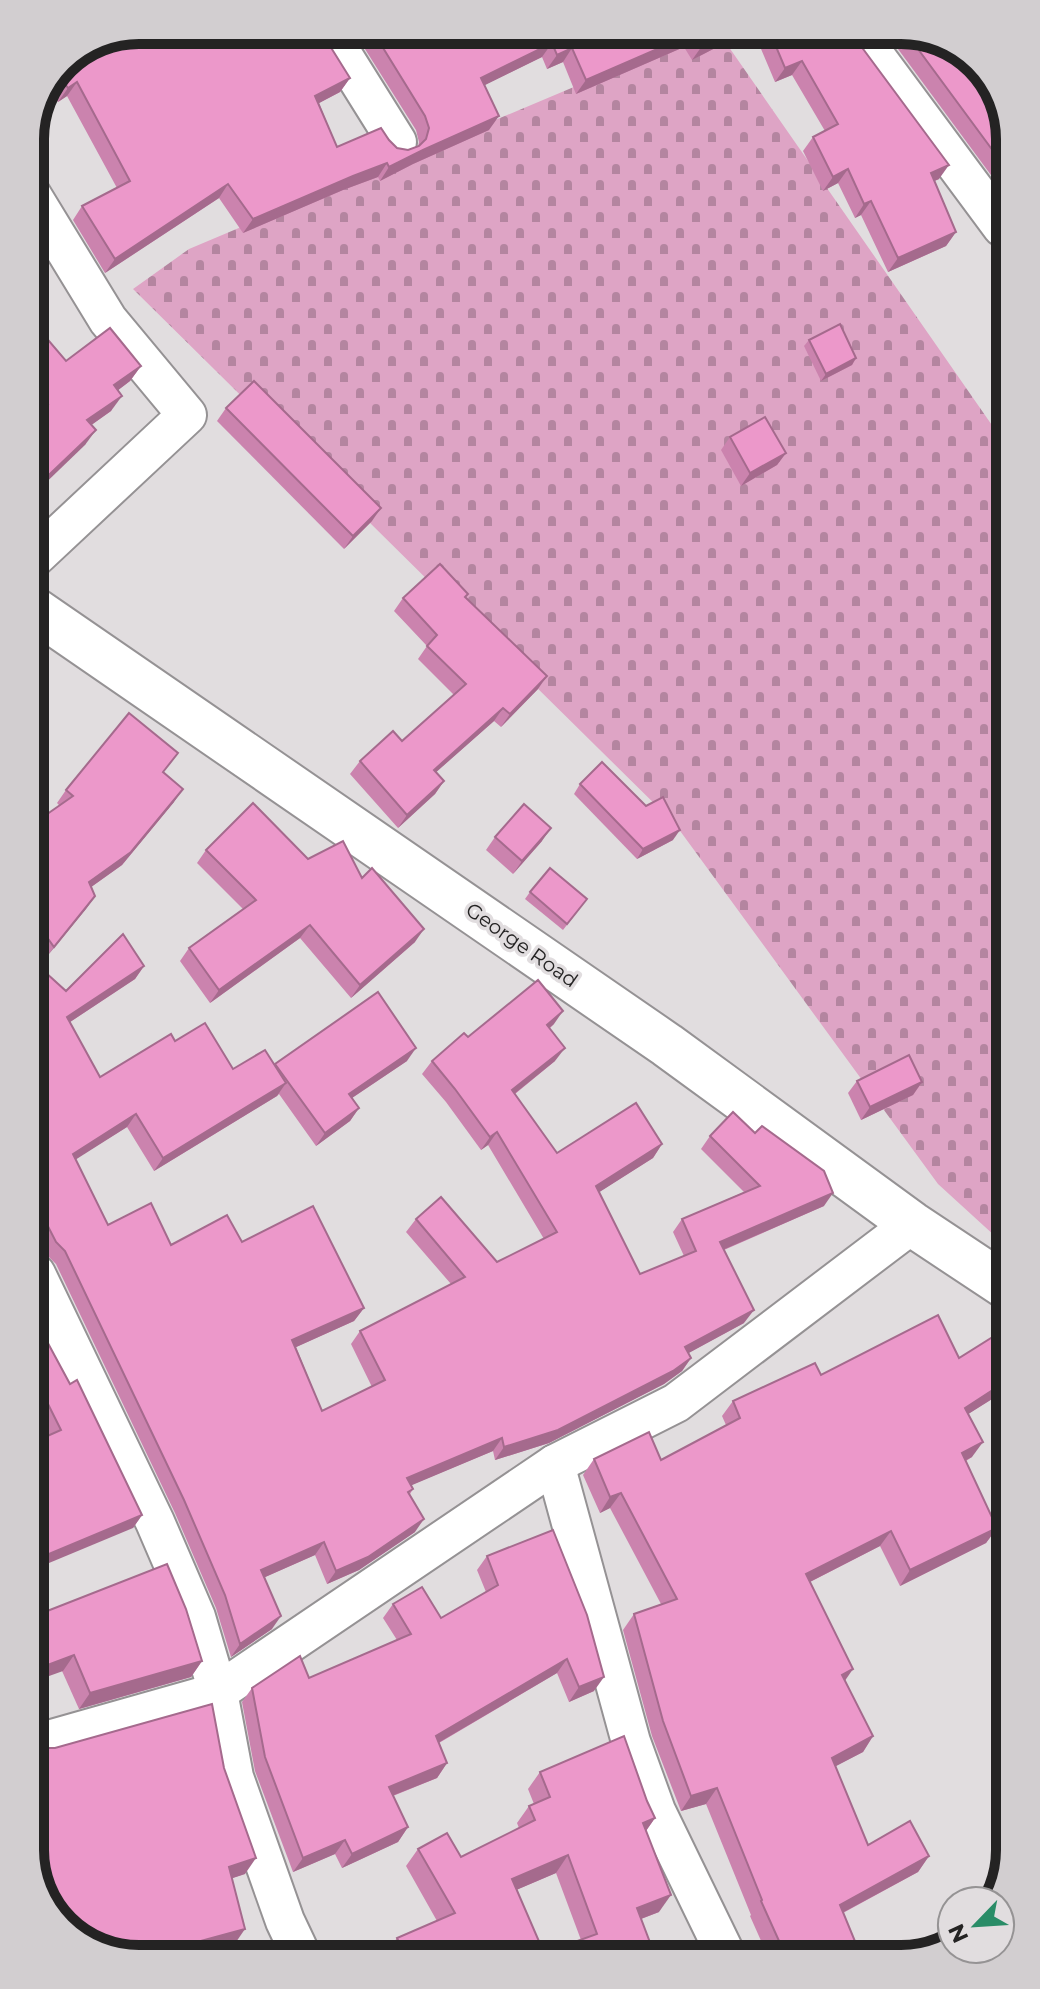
<svg xmlns="http://www.w3.org/2000/svg" width="1040" height="1989" font-family="Montserrat,sans-serif">
<defs>
<pattern id="cemetery-stones" width="16" height="16" patternUnits="userSpaceOnUse" patternTransform="scale(2)"><rect width="16" height="16" fill="#dea4c5"/><path d="M2 7V4a2 2 0 0 1 4 0v3zM10 15v-3a2 2 0 0 1 4 0v3z" fill="#b485a0"/></pattern>
</defs>
<rect width="100%" height="100%" fill="#e1dddf"/>
<path fill="url(#cemetery-stones)" d="M709,30H717L1003,441L1007,1247L938,1184L675,824L133,289L189,249Z"/>
<g fill="none" stroke-linecap="round" stroke-linejoin="round">
<g stroke="#959294" stroke-width="42">
<g id="minor">
<path d="M327,30L397,142"/>
<path d="M856,30L1002,227"/>
<path d="M31,194L108,320L187,415L32,560"/>
<path d="M36,1274L155,1522L196,1617L218,1692L234,1777L285,1921L302,1957"/>
<path d="M555,1464L631,1742L656,1811L725,1953"/>
<path d="M38,1743L218,1692L555,1464L676,1403L912,1224"/>
</g>
</g>
<g stroke="#959294" stroke-width="48">
<path id="major" d="M32,608L667,1045L912,1224L1007,1287"/>
</g>
<use href="#minor" stroke="#fff" stroke-width="38"/>
<use href="#major" stroke="#fff" stroke-width="44"/>
</g>
<g fill="#cb83ae" fill-rule="evenodd">
<path d="M353,30H750L692,60L684,47L576,94L563,62L547,69L542,57L484,85L489,130L413,164L380,181L378,177L343,190L243,233L219,198L105,273L73,220L82,206L117,188L67,96L58,102L50,90L62,62L350,78L340,92L319,103L337,147L389,140L397,148L408,150L418,147L419,142L416,130Z"/>
<path d="M753,30H849L939,179L934,181L956,232L946,246L888,272L861,215L855,218L838,183L823,191L803,151L813,137L825,131L792,75L775,82Z"/>
<path d="M884,30H908L1002,97V190Z"/>
<path d="M31,320L66,361L141,366L130,381L118,390L111,411L91,425L85,445L33,414L32,411Z"/>
<path d="M809,340L856,358L852,365L821,381L804,346Z"/>
<path d="M226,408L372,521L344,549L217,421Z"/>
<path d="M730,437L786,453L777,465L741,486L721,450Z"/>
<path d="M466,597L538,689L501,727L494,721L436,772L444,781L435,794L398,828L350,774L360,761L402,741L454,695L418,659L427,646L394,611L403,598Z"/>
<path d="M164,772L174,802L122,865L91,887L95,896L44,960L34,945L33,824L60,806L57,803L66,790Z"/>
<path d="M580,784L673,840L637,859L574,794Z"/>
<path d="M495,837L542,841L513,874L486,850Z"/>
<path d="M206,850L362,878L415,942L351,998L300,938L210,1003L180,961L189,948L243,909L197,863Z"/>
<path d="M530,892L587,899L563,930L525,899Z"/>
<path d="M34,962L66,991L144,966L135,979L70,1022L100,1077L175,1041L233,1069L275,1065V1064L407,1061L352,1098L359,1108L350,1121L316,1146L279,1094L277,1096L154,1171L127,1127L75,1159L108,1225L171,1245L242,1242L364,1308L354,1321L296,1347L322,1411L372,1387L351,1344L360,1331L451,1284L406,1232L416,1219L497,1262L544,1239L488,1145L481,1150L446,1102L422,1074L432,1061L468,1037L554,1024L549,1029L555,1061L515,1094L557,1153L662,1144L653,1158L599,1192L640,1274L684,1256L673,1232L682,1219L744,1192L701,1149L710,1136L824,1206L724,1250L744,1323L688,1353L691,1358L682,1371L664,1384L549,1443L495,1460L493,1451L411,1485L413,1489L410,1494L415,1532L359,1570L327,1584L315,1555L265,1577L272,1629L231,1657L216,1608L175,1513L56,1264L47,1255L35,1232Z"/>
<path d="M857,1081L922,1082L913,1095L861,1120L848,1093Z"/>
<path d="M36,1321L142,1515L133,1528L48,1436L36,1411Z"/>
<path d="M959,1358L1008,1389L968,1414L972,1457L966,1461L997,1528L986,1543L900,1586L880,1546L810,1582L845,1681L873,1736L863,1752L835,1766L868,1845L929,1856L918,1872L843,1913L859,1951L766,1952L750,1916L751,1915L706,1804L681,1811L652,1736L623,1630L634,1614L661,1604L610,1508L600,1513L583,1475L594,1459L661,1460L726,1425L722,1416L733,1401L821,1375Z"/>
<path d="M487,1556L594,1691L569,1702L557,1673L439,1743L447,1763L437,1778L393,1796L408,1827L398,1842L342,1868L335,1854L293,1872L255,1771L242,1702L252,1688L309,1678L397,1640L383,1618L393,1604L441,1618L486,1592L477,1570Z"/>
<path d="M37,1615L202,1661L191,1677L79,1709Z"/>
<path d="M540,1772L647,1801L655,1818L646,1831L659,1912L641,1919L654,1953L386,1956L385,1955L397,1938L437,1921L406,1866L418,1849L461,1857L519,1828L517,1823L529,1806L534,1804L528,1789ZM556,1873L581,1940L544,1953L516,1890Z"/>
<path d="M245,1874L232,1878L234,1945L186,1958L133,1959L38,1892Z"/>
</g>
<g fill="#a56a8d">
<path d="M733,30H750L692,60L702,46Z"/>
<path d="M694,33L684,47L576,94L586,80Z"/>
<path d="M552,43L542,57L471,92L481,78Z"/>
<path d="M572,48L563,62L547,69L557,55Z"/>
<path d="M802,61L792,75L775,82L785,68Z"/>
<path d="M350,78L340,92L306,110L315,96Z"/>
<path d="M77,82L67,96L58,102L68,88Z"/>
<path d="M499,116L489,130L413,164L380,181L389,167L423,150Z"/>
<path d="M387,163L378,177L343,190L243,233L253,219L353,176Z"/>
<path d="M949,165L939,179L921,187L931,173Z"/>
<path d="M848,169L838,183L823,191L833,177Z"/>
<path d="M228,184L219,198L105,273L115,259Z"/>
<path d="M871,201L861,215L855,218L864,204Z"/>
<path d="M956,232L946,246L888,272L898,258Z"/>
<path d="M856,358L852,365L821,381L826,374Z"/>
<path d="M141,366L130,381L104,401L114,385Z"/>
<path d="M122,396L111,411L76,436L87,420Z"/>
<path d="M96,430L85,445L32,496V491Z"/>
<path d="M786,453L777,465L741,486L750,473Z"/>
<path d="M381,508L372,521L344,549L353,536Z"/>
<path d="M547,676L538,689L501,727L510,714Z"/>
<path d="M503,708L494,721L425,782L434,770Z"/>
<path d="M444,781L435,794L398,828L407,815Z"/>
<path d="M183,789L174,802L122,865L80,895L89,882Z"/>
<path d="M551,828L542,841L513,874L522,861Z"/>
<path d="M680,830L673,840L637,859L643,849Z"/>
<path d="M95,896L86,909L44,960L54,947Z"/>
<path d="M310,925L300,938L210,1003L219,990Z"/>
<path d="M424,929L415,942L351,998L360,985Z"/>
<path d="M144,966L135,979L58,1030L67,1017Z"/>
<path d="M563,1011L554,1024L537,1038L547,1025Z"/>
<path d="M416,1048L407,1061L340,1106L349,1094Z"/>
<path d="M565,1048L555,1061L503,1103L512,1090Z"/>
<path d="M922,1082L913,1095L861,1120L870,1107Z"/>
<path d="M286,1083L277,1096L154,1171L163,1158Z"/>
<path d="M359,1108L350,1121L316,1146L325,1133Z"/>
<path d="M136,1114L127,1127L64,1167L73,1154Z"/>
<path d="M497,1132L488,1145L481,1150L490,1137Z"/>
<path d="M662,1144L653,1158L587,1200L596,1186Z"/>
<path d="M833,1193L824,1206L711,1255L720,1242Z"/>
<path d="M364,1308L354,1321L283,1353L292,1340Z"/>
<path d="M754,1310L744,1323L676,1360L685,1347Z"/>
<path d="M691,1358L682,1371L664,1384L549,1443L495,1460L504,1447Z"/>
<path d="M1008,1380V1389L954,1423L965,1408Z"/>
<path d="M502,1438L493,1451L398,1491L407,1478Z"/>
<path d="M983,1442L972,1457L951,1468L962,1453Z"/>
<path d="M621,1493L610,1508L600,1513L610,1497Z"/>
<path d="M142,1515L133,1528L37,1568V1559Z"/>
<path d="M424,1519L415,1532L359,1570L327,1584L336,1571Z"/>
<path d="M997,1528L986,1543L900,1586L910,1570Z"/>
<path d="M891,1531L880,1546L796,1589L806,1574Z"/>
<path d="M324,1542L315,1555L252,1583L261,1570Z"/>
<path d="M281,1616L272,1629L231,1657L240,1644Z"/>
<path d="M74,1655L63,1671L38,1680L37,1669Z"/>
<path d="M567,1659L557,1673L426,1750L436,1736Z"/>
<path d="M202,1661L191,1677L79,1709L90,1693Z"/>
<path d="M853,1669L842,1685V1675Z"/>
<path d="M604,1677L594,1691L569,1702L579,1687Z"/>
<path d="M873,1736L863,1752L821,1774L832,1758Z"/>
<path d="M447,1763L437,1778L379,1801L389,1787Z"/>
<path d="M717,1788L706,1804L681,1811L691,1796Z"/>
<path d="M655,1818L643,1835V1823Z"/>
<path d="M408,1827L398,1842L342,1868L352,1854Z"/>
<path d="M345,1840L335,1854L293,1872L303,1858Z"/>
<path d="M568,1855L556,1873L500,1897L512,1879Z"/>
<path d="M929,1856L918,1872L829,1920L840,1905Z"/>
<path d="M256,1858L245,1874L218,1883L229,1867Z"/>
<path d="M671,1895L659,1912L625,1925L637,1908Z"/>
<path d="M245,1929L234,1945L186,1958H168L175,1948Z"/>
<path d="M173,1942L162,1958L159,1959L130,1958Z"/>
</g>
<g fill="#ec98ca" stroke="#a56a8d" stroke-width="2" fill-rule="evenodd">
<path d="M139,30H320L350,78L315,96L337,147L381,128L389,140L397,148L408,150L419,146L426,139L429,128L425,116L372,30H733L702,46L694,33L586,80L572,48L557,55L552,43L481,78L499,116L423,150L389,167L387,163L353,176L253,219L228,184L115,259L82,206L130,181L77,82L68,88L57,73L62,62Z"/>
<path d="M769,30H849L949,165L931,173L956,232L898,258L871,201L864,204L848,169L833,177L813,137L838,124L802,61L785,68Z"/>
<path d="M904,30H908L967,52L1002,97V163Z"/>
<path d="M31,320L66,361L110,328L141,366L114,385L122,396L87,420L96,430L32,491V415L48,404L31,378Z"/>
<path d="M840,324L856,358L826,374L809,340Z"/>
<path d="M254,381L381,508L353,536L226,408Z"/>
<path d="M765,417L786,453L750,473L730,437Z"/>
<path d="M440,564L468,594L465,597L547,676L510,714L503,708L434,770L444,781L407,815L360,761L393,731L402,741L466,684L427,646L437,635L403,598Z"/>
<path d="M33,702L42,712L33,720Z"/>
<path d="M129,713L178,753L163,772L183,789L131,852L89,882L95,896L54,947L34,919L33,824L73,796L66,790Z"/>
<path d="M602,762L646,806L663,797L680,830L643,849L580,784Z"/>
<path d="M253,803L308,859L343,841L362,878L372,868L424,929L360,985L310,925L219,990L189,948L256,900L206,850Z"/>
<path d="M524,804L551,828L522,861L495,837Z"/>
<path d="M550,868L587,899L567,924L530,892Z"/>
<path d="M123,934L144,966L67,1017L100,1077L171,1034L175,1041L205,1023L233,1069L265,1050L286,1083L163,1158L136,1114L73,1154L108,1225L151,1203L171,1245L227,1215L242,1242L313,1206L364,1308L292,1340L322,1411L385,1380L360,1331L465,1277L416,1219L441,1197L497,1262L557,1232L497,1132L490,1137L455,1089L432,1061L464,1033L468,1037L538,980L563,1011L547,1025L565,1048L512,1090L557,1153L636,1103L662,1144L596,1186L640,1274L696,1251L682,1219L760,1186L710,1136L733,1112L755,1133L762,1126L824,1171L833,1193L720,1242L754,1310L685,1347L691,1358L673,1371L558,1430L504,1447L502,1438L407,1478L413,1489L408,1492L424,1519L368,1557L336,1571L324,1542L261,1570L281,1616L240,1644L225,1595L184,1500L65,1251L56,1242L35,1201L34,962L66,991Z"/>
<path d="M378,992L416,1048L349,1094L359,1108L325,1133L275,1064Z"/>
<path d="M909,1055L922,1082L870,1107L857,1081Z"/>
<path d="M938,1315L959,1358L1007,1328L1008,1380L965,1408L983,1442L962,1453L997,1528L910,1570L891,1531L806,1574L853,1669L842,1675L873,1736L832,1758L868,1845L910,1821L929,1856L840,1905L859,1951L784,1952L761,1901L762,1900L717,1788L691,1796L663,1721L634,1614L677,1599L621,1493L610,1497L594,1459L649,1432L661,1460L740,1418L733,1401L815,1363L821,1375Z"/>
<path d="M36,1321L70,1384L77,1380L142,1515L37,1559L36,1441L61,1430L36,1380Z"/>
<path d="M553,1530L587,1615L604,1677L579,1687L567,1659L436,1736L447,1763L389,1787L408,1827L352,1854L345,1840L303,1858L265,1757L252,1688L300,1656L309,1678L411,1634L393,1604L422,1587L441,1618L498,1585L487,1556Z"/>
<path d="M167,1564L186,1609L202,1661L90,1693L74,1655L37,1669V1615Z"/>
<path d="M212,1704L224,1768L256,1858L229,1867L245,1929L175,1948L173,1942L130,1958L78,1940L38,1892V1744L43,1748H55Z"/>
<path d="M624,1736L647,1801L655,1818L643,1823L671,1895L637,1908L654,1953L405,1956L397,1938L455,1913L418,1849L447,1833L461,1857L535,1820L529,1806L550,1797L540,1772ZM568,1855L597,1934L544,1953L512,1879Z"/>
</g>
<g text-anchor="middle" dominant-baseline="central" stroke-width="7" stroke-linejoin="round" paint-order="stroke">
<g font-size="20" fill="#242323" stroke="#e1dddf">
<text transform="translate(522 945) rotate(35)">George Road</text>
</g>
</g>
<path d="M0 0H1040V1989H0ZM139 44H901A95 95 0 0 1 996 139V1850A95 95 0 0 1 901 1945H139A95 95 0 0 1 44 1850V139A95 95 0 0 1 139 44Z" fill="#d2ced0" fill-rule="evenodd"/>
<path fill="none" stroke="#242323" stroke-width="10" d="M139 44H901A95 95 0 0 1 996 139V1850A95 95 0 0 1 901 1945H139A95 95 0 0 1 44 1850V139A95 95 0 0 1 139 44Z"/>
<g transform="translate(976 1925) rotate(245)"><circle r="38" fill="#e1dddf" stroke="#959394" stroke-width="2"/>
<path d="M0-6L14 30L0 20L-14 30Z" fill="#298c67"/>
<text y="-12" font-size="22" font-weight="bold" text-anchor="middle" fill="#242323">N</text>
</g>
</svg>
